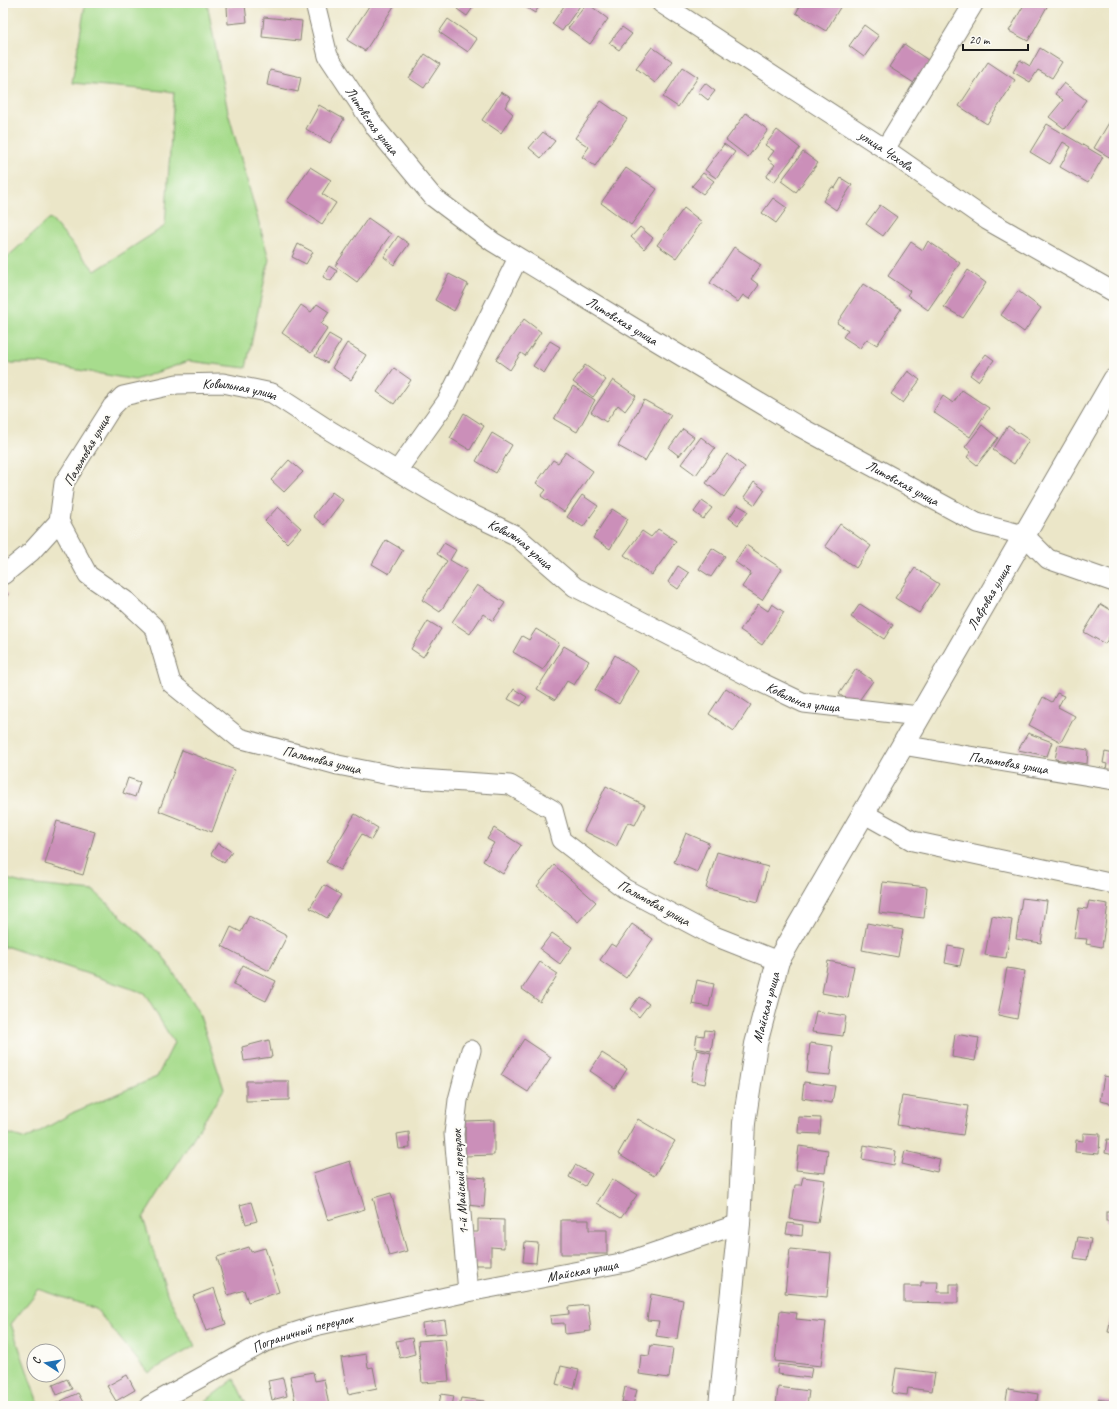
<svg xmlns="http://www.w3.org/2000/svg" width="1117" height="1409" font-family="Caveat,sans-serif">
<rect width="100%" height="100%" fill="#fdfcf7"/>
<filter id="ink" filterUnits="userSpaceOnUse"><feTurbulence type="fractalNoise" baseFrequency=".025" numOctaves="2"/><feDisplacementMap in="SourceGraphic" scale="8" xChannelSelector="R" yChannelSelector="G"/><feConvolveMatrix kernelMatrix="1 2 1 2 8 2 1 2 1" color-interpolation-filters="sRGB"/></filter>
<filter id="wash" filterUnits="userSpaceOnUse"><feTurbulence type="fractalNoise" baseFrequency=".012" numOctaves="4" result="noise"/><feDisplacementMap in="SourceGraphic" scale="16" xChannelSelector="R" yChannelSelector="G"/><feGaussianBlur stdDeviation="0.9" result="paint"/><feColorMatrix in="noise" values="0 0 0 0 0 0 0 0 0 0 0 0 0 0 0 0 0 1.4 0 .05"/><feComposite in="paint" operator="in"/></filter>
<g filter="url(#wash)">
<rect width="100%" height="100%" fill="#ebe6c8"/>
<g fill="#a7dc8d" stroke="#627c54">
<path d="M84,3H207L228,112L269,259L246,368L189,361L135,380L39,363H3V261L50,218L95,271L165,226L174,92L72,83L85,5Z"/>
<path d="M3,878L26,884L94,891L161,953L199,1013L224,1089L143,1218L168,1296L195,1346L148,1373L96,1309L39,1289L11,1324L39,1406H3V1132L26,1139L74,1112L157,1077L174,1043L144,993L8,947H3Z"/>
<path d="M234,1379L247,1406H199Z"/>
</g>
<g id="blocks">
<g fill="#cb8fb9">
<path d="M371,3H396L365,51L347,40Z"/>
<path d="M461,3H476L467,16L457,9Z"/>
<path d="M519,3H541L535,13Z"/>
<path d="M566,3H582L562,31L552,24Z"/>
<path d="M587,3L608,19L590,44L568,28Z"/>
<path d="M802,3H839L842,4L826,31L796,13Z"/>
<path d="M1025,3H1049L1028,41L1009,31Z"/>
<path d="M245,5L247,22L228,24L227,7Z"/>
<path d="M264,17L302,21L300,41L262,37Z"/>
<path d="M448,19L477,39L468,52L439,32Z"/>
<path d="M864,25L879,36L864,57L849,46Z"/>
<path d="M622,27L632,34L619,50L609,43Z"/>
<path d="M904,44L931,62L917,85L889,67Z"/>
<path d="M652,47L672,61L655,83L636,68Z"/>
<path d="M1040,48L1062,62L1052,78L1038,70L1030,82L1013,72L1020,60L1030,66Z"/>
<path d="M425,54L440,64L424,88L409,78Z"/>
<path d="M988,62L1015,80L987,124L959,106Z"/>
<path d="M683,67L698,77L678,107L663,97Z"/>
<path d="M270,70L301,77L298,92L267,85Z"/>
<path d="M705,83L715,91L708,100L698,92Z"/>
<path d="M1064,83L1086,100L1065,129L1049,117L1063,100L1055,94Z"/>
<path d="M501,92L511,98L505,107L513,114L501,133L482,120Z"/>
<path d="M601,101L627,119L595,166L582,157L589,147L575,138Z"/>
<path d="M319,105L344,119L330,143L306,129Z"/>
<path d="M746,113L768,130L748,157L726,140Z"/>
<path d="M1110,121L1114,123V153L1111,158L1094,148Z"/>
<path d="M1047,124L1103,157L1088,183L1060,167L1071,147L1063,142L1050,164L1030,152Z"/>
<path d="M777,130L800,148L774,182L766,177L775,165L768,159L774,151L765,145Z"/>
<path d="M543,132L555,141L541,158L529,148Z"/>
<path d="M724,144L735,152L716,178L705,170Z"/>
<path d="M803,152L818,163L796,192L781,181Z"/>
<path d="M310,167L331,180L322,194L336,203L322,224L287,201Z"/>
<path d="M626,168L657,189L631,225L601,203Z"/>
<path d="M703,173L714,181L703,194L692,186Z"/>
<path d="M841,178L852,185L836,210L823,201L832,187L835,188Z"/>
<path d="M773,198L787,208L776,223L762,213Z"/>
<path d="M880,205L897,217L883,236L866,224Z"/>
<path d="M684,208L702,222L676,258L657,245Z"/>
<path d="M368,218L391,234L357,282L335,266Z"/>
<path d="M640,227L653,238L644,249L631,237Z"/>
<path d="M398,236L409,244L394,265L384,257Z"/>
<path d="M928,241L960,263L928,310L907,295L910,291L888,276L911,242L923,250Z"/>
<path d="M298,244L313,252L306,264L292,257Z"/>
<path d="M734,247L761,265L751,279L759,285L749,299L743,295L738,302L710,283Z"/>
<path d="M329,266L337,271L331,281L323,277Z"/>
<path d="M968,270L986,283L963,318L944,307Z"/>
<path d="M449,274L468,284L454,311L435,300Z"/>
<path d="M863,284L901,309L877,345L867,339L860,348L843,337L848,330L837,323Z"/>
<path d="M1018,291L1041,308L1024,332L1001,315Z"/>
<path d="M317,304L329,312L321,324L328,328L311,353L282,333L301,305L311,312Z"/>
<path d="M524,319L541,332L525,356L521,353L510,370L496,360Z"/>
<path d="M329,334L341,341L327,363L315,356Z"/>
<path d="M550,341L560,347L544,373L533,366Z"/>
<path d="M347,343L366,355L351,380L332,368Z"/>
<path d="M986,354L994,360L978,381L970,375Z"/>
<path d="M585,365L606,380L593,397L573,382Z"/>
<path d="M394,368L411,380L394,404L377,392Z"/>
<path d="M908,371L920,380L903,403L891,394Z"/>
<path d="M613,380L636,396L625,411L618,405L606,422L591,412Z"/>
<path d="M573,386L595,400L577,432L554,419Z"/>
<path d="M962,390L989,408L970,437L933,412L943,396L953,403Z"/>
<path d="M644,400L671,415L645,461L618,446Z"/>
<path d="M464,413L484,426L470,450L450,438Z"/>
<path d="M982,425L998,438L977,465L967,457L971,452L965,447Z"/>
<path d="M1008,426L1029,440L1014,464L993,450Z"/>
<path d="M683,429L694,437L679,456L669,448Z"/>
<path d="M492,433L512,445L496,473L476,461Z"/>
<path d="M701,437L715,448L696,475L681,464Z"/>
<path d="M566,452L593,471L564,512L541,496L546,490L536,483L553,460L558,463Z"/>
<path d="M727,454L745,467L724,497L706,483Z"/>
<path d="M289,460L303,472L284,492L271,480Z"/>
<path d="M754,482L765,490L755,505L744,497Z"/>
<path d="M332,492L343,500L324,525L313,516Z"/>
<path d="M582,495L598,506L583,527L567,517Z"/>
<path d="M702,501L712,508L703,519L694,512Z"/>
<path d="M738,505L748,511L738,525L729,518Z"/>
<path d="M278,507L301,528L287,543L265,521Z"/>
<path d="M612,509L628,519L610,549L593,538Z"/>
<path d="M840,524L871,546L856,568L825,546Z"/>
<path d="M658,529L676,541L652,575L624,555L642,531L651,537Z"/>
<path d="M386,540L403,550L389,574L372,564Z"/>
<path d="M444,543L456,550L450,560L467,570L440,612L422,600L447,561L437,554Z"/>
<path d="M746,545L782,569L762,600L742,587L751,573L735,562Z"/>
<path d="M712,548L725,556L711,577L699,569Z"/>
<path d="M678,566L689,573L678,589L668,582Z"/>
<path d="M915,568L939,584L919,613L895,598Z"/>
<path d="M477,585L505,603L493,621L483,614L470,634L452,622Z"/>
<path d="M3,592L8,594L3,603Z"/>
<path d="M758,604L768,611L772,604L784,612L762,645L740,630Z"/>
<path d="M860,604L893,625L884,639L851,617Z"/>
<path d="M1101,604L1114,612V629L1105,644L1084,632Z"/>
<path d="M428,621L441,629L423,657L411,649Z"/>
<path d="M536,629L559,643L543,670L513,652L522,636L529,640Z"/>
<path d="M564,646L589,661L574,685L567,681L555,700L537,689Z"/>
<path d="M615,655L638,671L619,704L595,690Z"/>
<path d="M856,669L873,681L855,706L839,694Z"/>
<path d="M726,688L751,705L734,731L709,714Z"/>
<path d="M514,689L527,697L521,706L508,699Z"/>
<path d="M1057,693L1064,696L1058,707L1075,716L1061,742L1029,725L1043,697L1052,702Z"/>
<path d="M1028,733L1052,742L1047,756L1018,750Z"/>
<path d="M1058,745L1088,750L1087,764L1055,759Z"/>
<path d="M182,750L235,770L212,832L159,811Z"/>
<path d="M1105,752L1114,754V774L1105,773L1107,764L1103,763Z"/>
<path d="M128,778L140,782L135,797L123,793Z"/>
<path d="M606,786L645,805L635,825L628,822L616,847L584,831Z"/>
<path d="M355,814L378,828L371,840L362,834L340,870L326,862Z"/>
<path d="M57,821L95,832L83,875L45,864Z"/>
<path d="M494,828L521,845L503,874L483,861L494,843L487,839Z"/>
<path d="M686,833L709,843L697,872L674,862Z"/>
<path d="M218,843L232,852L224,863L211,854Z"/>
<path d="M717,852L768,867L758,902L706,888Z"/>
<path d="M554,865L596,902L578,922L537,886Z"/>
<path d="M883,882L927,887L924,918L879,913Z"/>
<path d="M324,885L341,895L327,918L310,908Z"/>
<path d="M1022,898L1047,901L1041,943L1016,939Z"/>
<path d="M1089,901L1108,904L1102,947L1086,944L1087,939L1074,938L1079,908L1087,909Z"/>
<path d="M249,916L287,936L269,971L222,946L231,927L241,932Z"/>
<path d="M992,916L1012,920L1006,958L985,955Z"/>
<path d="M867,923L903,930L898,957L862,950Z"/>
<path d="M632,924L653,939L626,978L600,960L611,944L616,947Z"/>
<path d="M552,933L572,947L560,964L540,949Z"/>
<path d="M948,946L964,949L960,966L945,963Z"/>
<path d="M828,961L854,966L848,998L822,993Z"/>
<path d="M540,962L558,974L540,1002L522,989Z"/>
<path d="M243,965L276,981L266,1001L233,985Z"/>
<path d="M1007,968L1025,971L1017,1019L998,1015Z"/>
<path d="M697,980L714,984L709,1007L692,1004Z"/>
<path d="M639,997L649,1004L639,1017L630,1009Z"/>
<path d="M816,1011L846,1016L843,1036L812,1032Z"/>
<path d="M705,1030L714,1031L711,1051L695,1048L697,1035L704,1036Z"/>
<path d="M955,1034L979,1038L975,1061L952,1057Z"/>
<path d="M524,1039L551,1057L528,1092L501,1075Z"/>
<path d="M269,1040L272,1057L244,1061L242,1047Z"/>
<path d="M810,1043L833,1046L830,1075L807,1073Z"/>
<path d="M697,1050L711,1053L705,1084L691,1081Z"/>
<path d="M602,1053L627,1069L615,1088L590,1071Z"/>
<path d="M1104,1076L1114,1078V1104L1100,1101Z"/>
<path d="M246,1081H289V1100L246,1101Z"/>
<path d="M804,1082L835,1086L832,1103L802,1098Z"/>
<path d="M902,1096L968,1106L963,1135L897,1125Z"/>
<path d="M799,1117L821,1118L820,1134L798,1133Z"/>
<path d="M638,1119L675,1141L654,1176L618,1154Z"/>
<path d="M494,1120V1155L465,1156V1121Z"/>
<path d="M409,1132L410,1148L399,1149L397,1134Z"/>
<path d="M1083,1133L1100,1134L1099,1154L1075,1152L1076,1140L1083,1141Z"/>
<path d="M1107,1139L1114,1140V1155L1105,1153Z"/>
<path d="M864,1145L896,1151L894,1165L862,1159Z"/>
<path d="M799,1146L828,1150L825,1173L796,1170Z"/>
<path d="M905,1151L940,1159L937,1172L902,1164Z"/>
<path d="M350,1161L365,1209L328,1220L313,1173Z"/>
<path d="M575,1165L592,1174L585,1186L569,1177Z"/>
<path d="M463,1176L486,1178L484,1207L460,1204Z"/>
<path d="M803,1177L825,1180L818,1223L790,1219L795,1185H801Z"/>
<path d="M612,1179L637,1195L621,1218L597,1203Z"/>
<path d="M391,1193L407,1251L389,1256L373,1198Z"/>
<path d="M251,1202L257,1221L246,1224L240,1205Z"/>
<rect x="1106" y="1212" width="8" height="9"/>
<path d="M478,1219L504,1220V1248L491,1247V1265H466V1232H478Z"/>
<path d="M561,1220H589V1230H607V1254H561Z"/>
<path d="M788,1223L803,1225L802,1236L786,1234Z"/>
<path d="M1078,1237L1091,1239L1087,1260L1074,1258Z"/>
<path d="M525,1242L538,1243L536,1263L523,1262Z"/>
<path d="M249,1247L251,1252L265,1248L279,1292L248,1302L244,1290L228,1295L217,1257Z"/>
<path d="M790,1249L831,1253L827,1297L785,1293Z"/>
<path d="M921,1282H938L937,1292H950V1284H958V1303L904,1302V1286H921Z"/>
<path d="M214,1288L226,1324L206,1331L193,1296Z"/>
<path d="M651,1294L683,1300L677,1339L656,1336L659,1321L647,1320Z"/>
<path d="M588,1305L591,1331L565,1334L564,1323L551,1324L550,1316L569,1314L568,1307Z"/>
<path d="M1113,1307H1114V1333L1108,1332Z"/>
<path d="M780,1311L797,1313L796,1319L826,1322L821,1366L775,1361Z"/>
<path d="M445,1320L447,1333L423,1335L422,1323Z"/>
<path d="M412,1338L415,1354L400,1358L396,1341Z"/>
<path d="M445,1339L449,1381L422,1383L418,1341Z"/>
<path d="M651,1345L673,1348L669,1378L639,1374L641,1355L649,1356Z"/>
<path d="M366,1354L368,1368L373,1367L377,1388L348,1394L341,1358Z"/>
<path d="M778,1364L812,1368L810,1378L777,1374Z"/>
<path d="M561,1366L579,1370L574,1389L556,1384Z"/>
<path d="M896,1368L935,1373L932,1391L908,1388L907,1395L892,1393Z"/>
<path d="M313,1372L315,1381L324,1379L329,1406H296L290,1376Z"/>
<path d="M127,1375L135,1390L116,1401L107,1386Z"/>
<path d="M283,1378L287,1396L272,1400L268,1381Z"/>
<path d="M67,1379L72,1389L57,1395L53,1385Z"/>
<path d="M625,1387L637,1390L633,1405L622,1402Z"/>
<path d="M778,1387L809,1391L807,1406H776Z"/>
<path d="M1008,1389L1038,1394L1036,1406H1005Z"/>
<path d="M78,1393L85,1406H50Z"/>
<path d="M441,1394L454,1396L452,1406H433L434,1403L439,1404Z"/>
<path d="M461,1398L484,1401L483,1406H459Z"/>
<path d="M1098,1399L1114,1402V1406H1096Z"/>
</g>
</g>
</g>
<g filter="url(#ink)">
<use href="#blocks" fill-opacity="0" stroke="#848172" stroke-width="1"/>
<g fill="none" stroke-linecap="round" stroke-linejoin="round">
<g stroke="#848172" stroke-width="21">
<g id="street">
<path id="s1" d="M315,3L328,56L375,127L433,197L493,242L636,329L800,427L977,523L1024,535L1048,559L1114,582"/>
<path id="s2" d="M661,3L885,149L987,220L1114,292"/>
<path d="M885,149L974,3"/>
<path d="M397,471L447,401L518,258"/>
<path d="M3,575L31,552L59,521"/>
<path id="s3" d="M902,745L1114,780"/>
<path d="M863,813L913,841L1114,884"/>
<path id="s4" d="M778,961L712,935L625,889L561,840L553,810L510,785L404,778L338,765L239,738L171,683L155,628L126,601L88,575L59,521L64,483L112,407L123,396L177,384L223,383L272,393L329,430L397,471L463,510L515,535L575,587L756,680L804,703L919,716"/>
<path d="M468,1292L454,1134L458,1100L471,1050"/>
<path id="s5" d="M149,1406L265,1342L315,1326L468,1292L626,1262L739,1224"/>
</g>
</g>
<g stroke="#848172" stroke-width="24">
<g id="secondary">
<path id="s6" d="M720,1406L739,1224L744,1123L756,1044L778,961L1114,380"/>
</g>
</g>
<use href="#street" stroke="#fff" stroke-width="19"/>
<use href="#secondary" stroke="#fff" stroke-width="22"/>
</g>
</g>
<g text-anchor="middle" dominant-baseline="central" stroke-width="4" stroke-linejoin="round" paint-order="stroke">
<g font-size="14" fill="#1c1c1c" stroke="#fdfcf7">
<text stroke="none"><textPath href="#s1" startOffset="133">Литовская улица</textPath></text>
<text stroke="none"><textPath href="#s2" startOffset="269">улица Чехова</textPath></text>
<text stroke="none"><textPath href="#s1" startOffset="457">Литовская улица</textPath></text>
<text stroke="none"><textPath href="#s4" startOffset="1161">Ковыльная улица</textPath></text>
<text transform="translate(87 450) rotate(-60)">Пальмовая улица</text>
<text stroke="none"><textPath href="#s1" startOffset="781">Литовская улица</textPath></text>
<text stroke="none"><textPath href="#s4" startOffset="1485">Ковыльная улица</textPath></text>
<text stroke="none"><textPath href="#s6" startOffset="871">Лавровая улица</textPath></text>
<text stroke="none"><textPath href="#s4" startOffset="1809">Ковыльная улица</textPath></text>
<text transform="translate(322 760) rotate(14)">Пальмовая улица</text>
<text stroke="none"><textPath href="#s3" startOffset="108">Пальмовая улица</textPath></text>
<text transform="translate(654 903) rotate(29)">Пальмовая улица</text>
<text stroke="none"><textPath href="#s6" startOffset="402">Майская улица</textPath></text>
<text transform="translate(460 1182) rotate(-94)">1-й Майский переулок</text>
<text stroke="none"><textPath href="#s5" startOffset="458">Майская улица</textPath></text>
<text stroke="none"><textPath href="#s5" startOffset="171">Пограничный переулок</textPath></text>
</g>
</g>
<rect width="1117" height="1409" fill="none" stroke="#fdfcf7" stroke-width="16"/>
<g transform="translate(46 1363) rotate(282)"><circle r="19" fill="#fdfcf7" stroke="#a3a29f"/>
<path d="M0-3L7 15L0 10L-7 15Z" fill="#1f6fb2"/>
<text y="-6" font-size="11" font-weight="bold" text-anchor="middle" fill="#1c1c1c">С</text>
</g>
<path d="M963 44v6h65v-6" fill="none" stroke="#1c1c1c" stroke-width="2"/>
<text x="969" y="44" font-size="12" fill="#1c1c1c" stroke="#fdfcf7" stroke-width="3" paint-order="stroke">20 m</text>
</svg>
